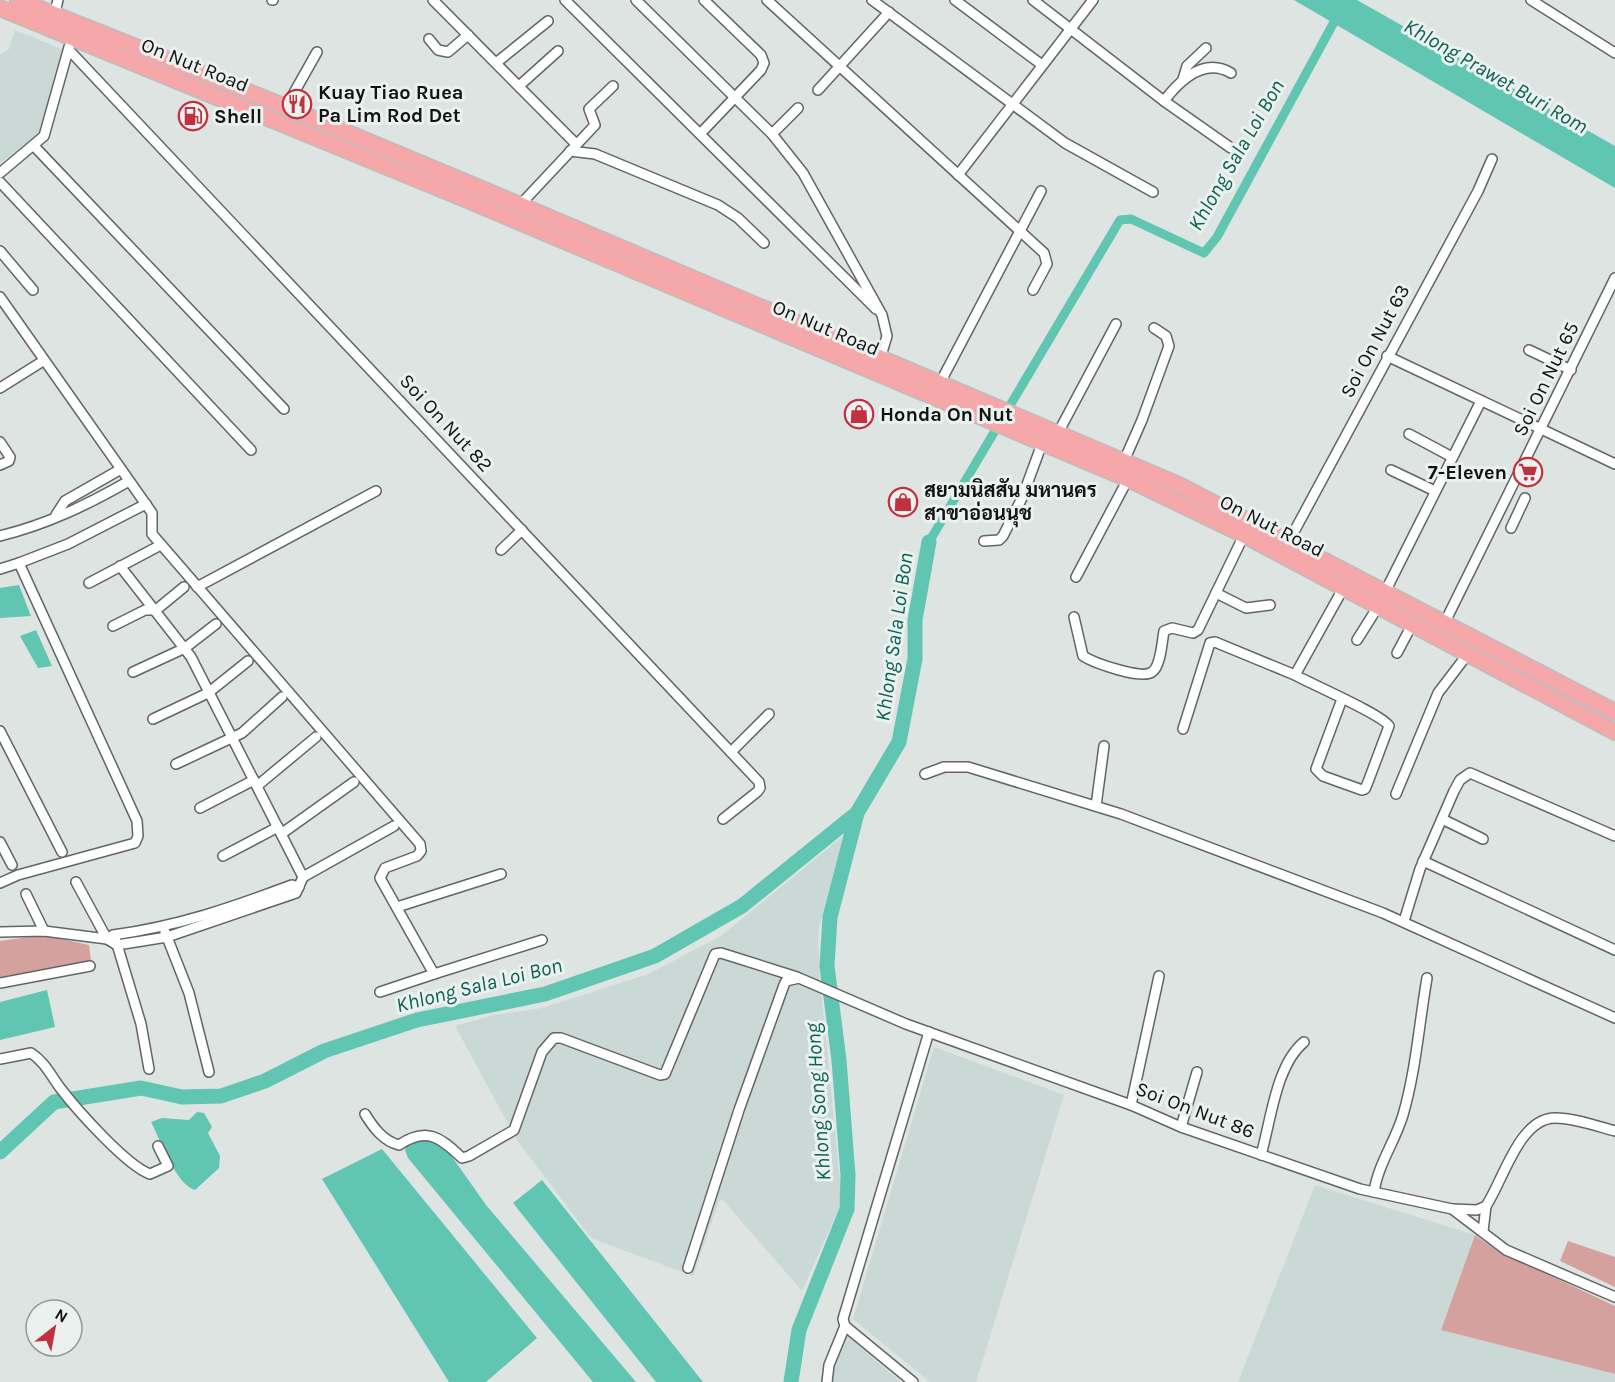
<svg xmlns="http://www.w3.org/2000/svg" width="1615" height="1382" font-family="Karla,Sarabun,sans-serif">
<rect width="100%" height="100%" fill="#dee4e2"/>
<g fill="#cad9d5">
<path d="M15,30L66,51L44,129L0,163V55L9,49Z"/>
<path d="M843,836L818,931L820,980L841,1191L839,1208L802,1291L723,1200L719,1201L693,1276L591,1238L517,1140L455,1026L494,1015L542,1008L646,975L721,936Z"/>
<path d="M934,1047L1064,1095L976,1382H930L853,1319Z"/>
<path d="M1315,1185L1475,1235L1441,1330L1615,1374V1382H1238Z"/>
<path d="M844,1335L847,1336L901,1382H831Z"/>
</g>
<g fill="#d4a19f">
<path d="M43,935L89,945L91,961L0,978V941Z"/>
<path d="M1475,1235L1496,1250L1615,1306V1374L1441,1330Z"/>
<path d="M1568,1241L1615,1257V1287L1560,1261Z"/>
</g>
<g fill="#61c6b1">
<path d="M1294,0H1357L1615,146V188Z"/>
<path d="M19,585L31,616L0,618V588Z"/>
<path d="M36,630L52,666L38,668L20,636Z"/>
<path d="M47,990L55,1027L0,1040V1002Z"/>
<path d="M197,1112L204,1113L212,1127L208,1133L220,1156L219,1168L195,1190C176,1185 160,1139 151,1122L162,1118L189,1120Z"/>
<path d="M436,1134L486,1205L636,1382H593L408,1158L405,1150L409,1142Z"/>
<path d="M382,1149L537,1338L486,1382H449L322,1179Z"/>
<path d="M542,1180L703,1382H656L513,1203Z"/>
</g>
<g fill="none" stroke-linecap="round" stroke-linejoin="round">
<path stroke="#61c6b1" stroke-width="9" d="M929,542L1120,220L1131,219L1204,253L1217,237L1339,13"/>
<g stroke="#61c6b1" stroke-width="15">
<path d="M0,1152L54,1102L141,1088L182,1097L221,1096L265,1081L324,1051L417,1020L545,994L655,956L742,906L857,813L899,742L915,659V620L929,542"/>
<path d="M791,1382L799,1330L847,1209L848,1175L839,1060L827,966L830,917L857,813"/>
</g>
<g stroke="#616665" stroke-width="12">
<g id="minor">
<path d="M272,0H273"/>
<path d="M433,0L576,144"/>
<path d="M565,0L876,309"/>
<path d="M636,0L772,134L803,173L882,315L887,336L880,359"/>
<path d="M767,0L1044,253L1047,264L1033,290"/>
<path d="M872,0L1065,143L1153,192"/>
<path d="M955,0L1042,65"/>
<path d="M1033,0L1164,101L1231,148"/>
<path d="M1531,0L1615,53"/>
<path d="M54,16L58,0"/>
<path d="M429,39L438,50L448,52L468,35"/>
<path d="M69,50L759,782L760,788L757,792L723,819"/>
<path d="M496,63L548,21"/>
<path d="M1183,79L1187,66L1206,48"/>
<path d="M519,86L558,51"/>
<path d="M818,90L889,12"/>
<path d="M1164,101C1180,80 1204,57 1231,73"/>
<path d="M286,107L317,52"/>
<path d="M700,134L761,70L764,63L761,55L704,0"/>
<path d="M772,134L798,108"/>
<path d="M34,146L284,409"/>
<path d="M570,151L595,154L718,205L738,218L764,243"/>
<path d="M0,173L44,136L69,47"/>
<path d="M958,175L1093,0"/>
<path d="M0,182L251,450"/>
<path d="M520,205L595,125L589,109L613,86"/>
<path d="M0,251L33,290"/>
<path d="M0,297L152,513V534L420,844L421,851L417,856L385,868L380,878L434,974L380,992"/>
<path d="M1529,350L1571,370"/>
<path d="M1387,356L1615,464"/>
<path d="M940,383L1041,191"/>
<path d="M0,388L43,361"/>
<path d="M1058,433L1116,324"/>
<path d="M1409,434L1452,457"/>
<path d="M0,442L10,457L9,461L0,465"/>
<path d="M1124,461L1142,420L1169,346L1166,336L1154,328"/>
<path d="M1391,470L1435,491"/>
<path d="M56,515L65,501L121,469"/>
<path d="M1511,528L1525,498"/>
<path d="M0,536C48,524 87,505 129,481"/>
<path d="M984,541L999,540L1003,536L1022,498L1043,441"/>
<path d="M1289,541L1478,191L1492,159"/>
<path d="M501,550L522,530"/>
<path d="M0,569L19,563"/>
<path d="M1076,577L1128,479"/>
<path d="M89,583L157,547"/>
<path d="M197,587L376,491"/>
<path d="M1385,592L1481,401"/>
<path d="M1216,593L1246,608L1270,605"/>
<path d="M1074,617L1083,656C1094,663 1142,680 1152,672C1161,666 1162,641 1164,631L1172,628L1193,633L1198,630L1244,535"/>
<path d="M1444,624L1615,278"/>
<path d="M113,626L145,610H156L184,587"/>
<path d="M1357,640L1379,605"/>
<path d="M1397,653L1413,623"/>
<path d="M133,672L185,648L216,624"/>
<path d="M1295,675C1311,684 1383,715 1389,726L1368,782L1365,789L1362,790L1323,776L1316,769L1342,699"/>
<path d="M153,719L208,693L248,661"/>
<path d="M1183,729L1210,643L1215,642L1295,675L1344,587"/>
<path d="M0,731L62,852"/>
<path d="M731,752L769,714"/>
<path d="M176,764L242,733L282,697"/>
<path d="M925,774L944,767H968L1121,814L1383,913L1615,1018"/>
<path d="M257,786L316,737"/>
<path d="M1396,794L1438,693L1467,655"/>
<path d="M1096,806L1104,746"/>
<path d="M200,808L254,780"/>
<path d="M1442,819L1483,839"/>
<path d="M281,834L354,782"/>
<path d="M0,842L12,865"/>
<path d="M223,856L278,827"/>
<path d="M1423,861L1615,950"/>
<path d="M303,877L394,826"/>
<path d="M76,882L107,939"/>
<path d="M0,883L18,875L135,843L138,836L137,821L19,563L68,544L146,504"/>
<path d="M26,894L44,931"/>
<path d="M397,907L501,874"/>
<path d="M1404,921L1420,869L1454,791L1460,780L1470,773L1615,836"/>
<path d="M0,932L44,931L107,939L117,945L167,937L296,893L303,877L191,657L120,566"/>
<path d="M165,932L189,993L209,1072"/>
<path d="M107,939L113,935C179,926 230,908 292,885L299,887"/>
<path d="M116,941L141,1024L149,1069"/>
<path d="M434,974L542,940"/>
<path d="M0,983L90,966"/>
<path d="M0,1059L31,1053C45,1062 51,1076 61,1089C77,1110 127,1166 150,1174L168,1166L158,1146"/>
<path d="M1131,1105L1159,976"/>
<path d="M365,1114C373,1127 383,1141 399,1145C427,1126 441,1138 462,1158L469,1156L514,1130L542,1052L554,1038H561L660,1075L665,1074L715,954L721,953L797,977"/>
<path d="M1181,1127L1197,1072"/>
<path d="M1261,1155C1271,1120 1276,1065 1304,1042"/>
<path d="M1374,1192C1378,1164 1395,1142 1403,1115C1416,1070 1419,1024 1427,978"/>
<path d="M1452,1209L1477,1210L1486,1206C1503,1181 1519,1118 1555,1118C1575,1118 1596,1126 1615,1131"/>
<path d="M1483,1231L1486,1206"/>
<path d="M688,1268L739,1110L784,985L786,981L799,978L906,1024L1131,1105L1181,1127L1360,1189L1452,1209L1506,1250L1615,1297"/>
<path d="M827,1382L829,1365L845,1326"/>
<path d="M913,1382L845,1326L843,1319L929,1032"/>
</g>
</g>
<g stroke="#bdbdbd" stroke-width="18">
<g id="primary">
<path d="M18,0L286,107L520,205L1179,485L1615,712"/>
<path d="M0,8L465,199L1128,479L1244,535L1615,732"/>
</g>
</g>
<use href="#minor" stroke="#fff" stroke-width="9"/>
<use href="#primary" stroke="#f5a7a9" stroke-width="15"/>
</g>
<defs>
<g id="restaurant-ring" transform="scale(1.5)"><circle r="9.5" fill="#ebf1ef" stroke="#c1313f" stroke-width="1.5"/><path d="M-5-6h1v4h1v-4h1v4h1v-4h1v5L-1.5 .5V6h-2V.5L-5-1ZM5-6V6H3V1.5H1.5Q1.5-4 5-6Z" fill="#c1313f"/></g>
<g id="fuel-ring" transform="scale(1.5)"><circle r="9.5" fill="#ebf1ef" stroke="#c1313f" stroke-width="1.5"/><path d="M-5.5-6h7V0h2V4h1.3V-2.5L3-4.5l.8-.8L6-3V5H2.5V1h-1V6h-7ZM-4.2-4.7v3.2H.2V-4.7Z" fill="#c1313f"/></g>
<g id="shop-ring" transform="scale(1.5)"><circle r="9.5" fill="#ebf1ef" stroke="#c1313f" stroke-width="1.5"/><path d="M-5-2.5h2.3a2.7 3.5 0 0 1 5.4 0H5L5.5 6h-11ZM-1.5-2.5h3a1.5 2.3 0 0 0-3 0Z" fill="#c1313f"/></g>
<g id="supermarket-ring" transform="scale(1.5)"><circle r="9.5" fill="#ebf1ef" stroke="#c1313f" stroke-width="1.5"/><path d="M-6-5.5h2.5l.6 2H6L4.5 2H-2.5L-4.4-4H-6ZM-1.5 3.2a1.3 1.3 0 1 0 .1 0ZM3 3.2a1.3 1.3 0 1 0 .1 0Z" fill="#c1313f"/></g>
</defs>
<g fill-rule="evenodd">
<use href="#restaurant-ring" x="297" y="104"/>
<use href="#fuel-ring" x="193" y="116"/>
<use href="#shop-ring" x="859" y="414"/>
<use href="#supermarket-ring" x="1528" y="472"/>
<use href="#shop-ring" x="903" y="502"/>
</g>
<g text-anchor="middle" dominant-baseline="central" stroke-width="6" stroke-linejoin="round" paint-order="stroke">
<g font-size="20" fill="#121414" stroke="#ebf1ef">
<text transform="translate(195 65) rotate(22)">On Nut Road</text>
<text transform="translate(826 328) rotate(23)">On Nut Road</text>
<text transform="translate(1375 341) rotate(-62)">Soi On Nut 63</text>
<text transform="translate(1546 379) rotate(-64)">Soi On Nut 65</text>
<text transform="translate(446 423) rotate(47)">Soi On Nut 82</text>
<text transform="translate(1272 526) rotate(27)">On Nut Road</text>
<text transform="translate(1195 1110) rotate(21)">Soi On Nut 86</text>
</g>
<g font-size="20" font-weight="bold" fill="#121414" stroke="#ebf1ef" text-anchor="start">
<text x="318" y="92">Kuay Tiao Ruea<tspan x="318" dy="23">Pa Lim Rod Det</tspan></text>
<text x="214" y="116">Shell</text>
<text x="880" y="414">Honda On Nut</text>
<text x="1507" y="472" text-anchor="end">7-Eleven</text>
<text x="924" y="490">สยามนิสสัน มหานคร<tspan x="924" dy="23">สาขาอ่อนนุช</tspan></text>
</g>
<g font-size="21" font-style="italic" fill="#0c6153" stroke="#ebf1ef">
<text transform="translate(1496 76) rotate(30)">Khlong Prawet Buri Rom</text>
<text transform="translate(1236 155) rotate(-60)">Khlong Sala Loi Bon</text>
<text transform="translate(894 637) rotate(-82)">Khlong Sala Loi Bon</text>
<text transform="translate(479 985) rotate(-14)">Khlong Sala Loi Bon</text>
<text transform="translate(818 1102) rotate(-94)">Khlong Song Hong</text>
</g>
</g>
<g transform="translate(54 1328) rotate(31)"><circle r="28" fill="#ebf1ef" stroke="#949997" stroke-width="1.5"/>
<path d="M0-4.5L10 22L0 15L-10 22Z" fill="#c1313f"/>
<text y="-9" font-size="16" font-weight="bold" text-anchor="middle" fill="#121414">N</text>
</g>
</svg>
